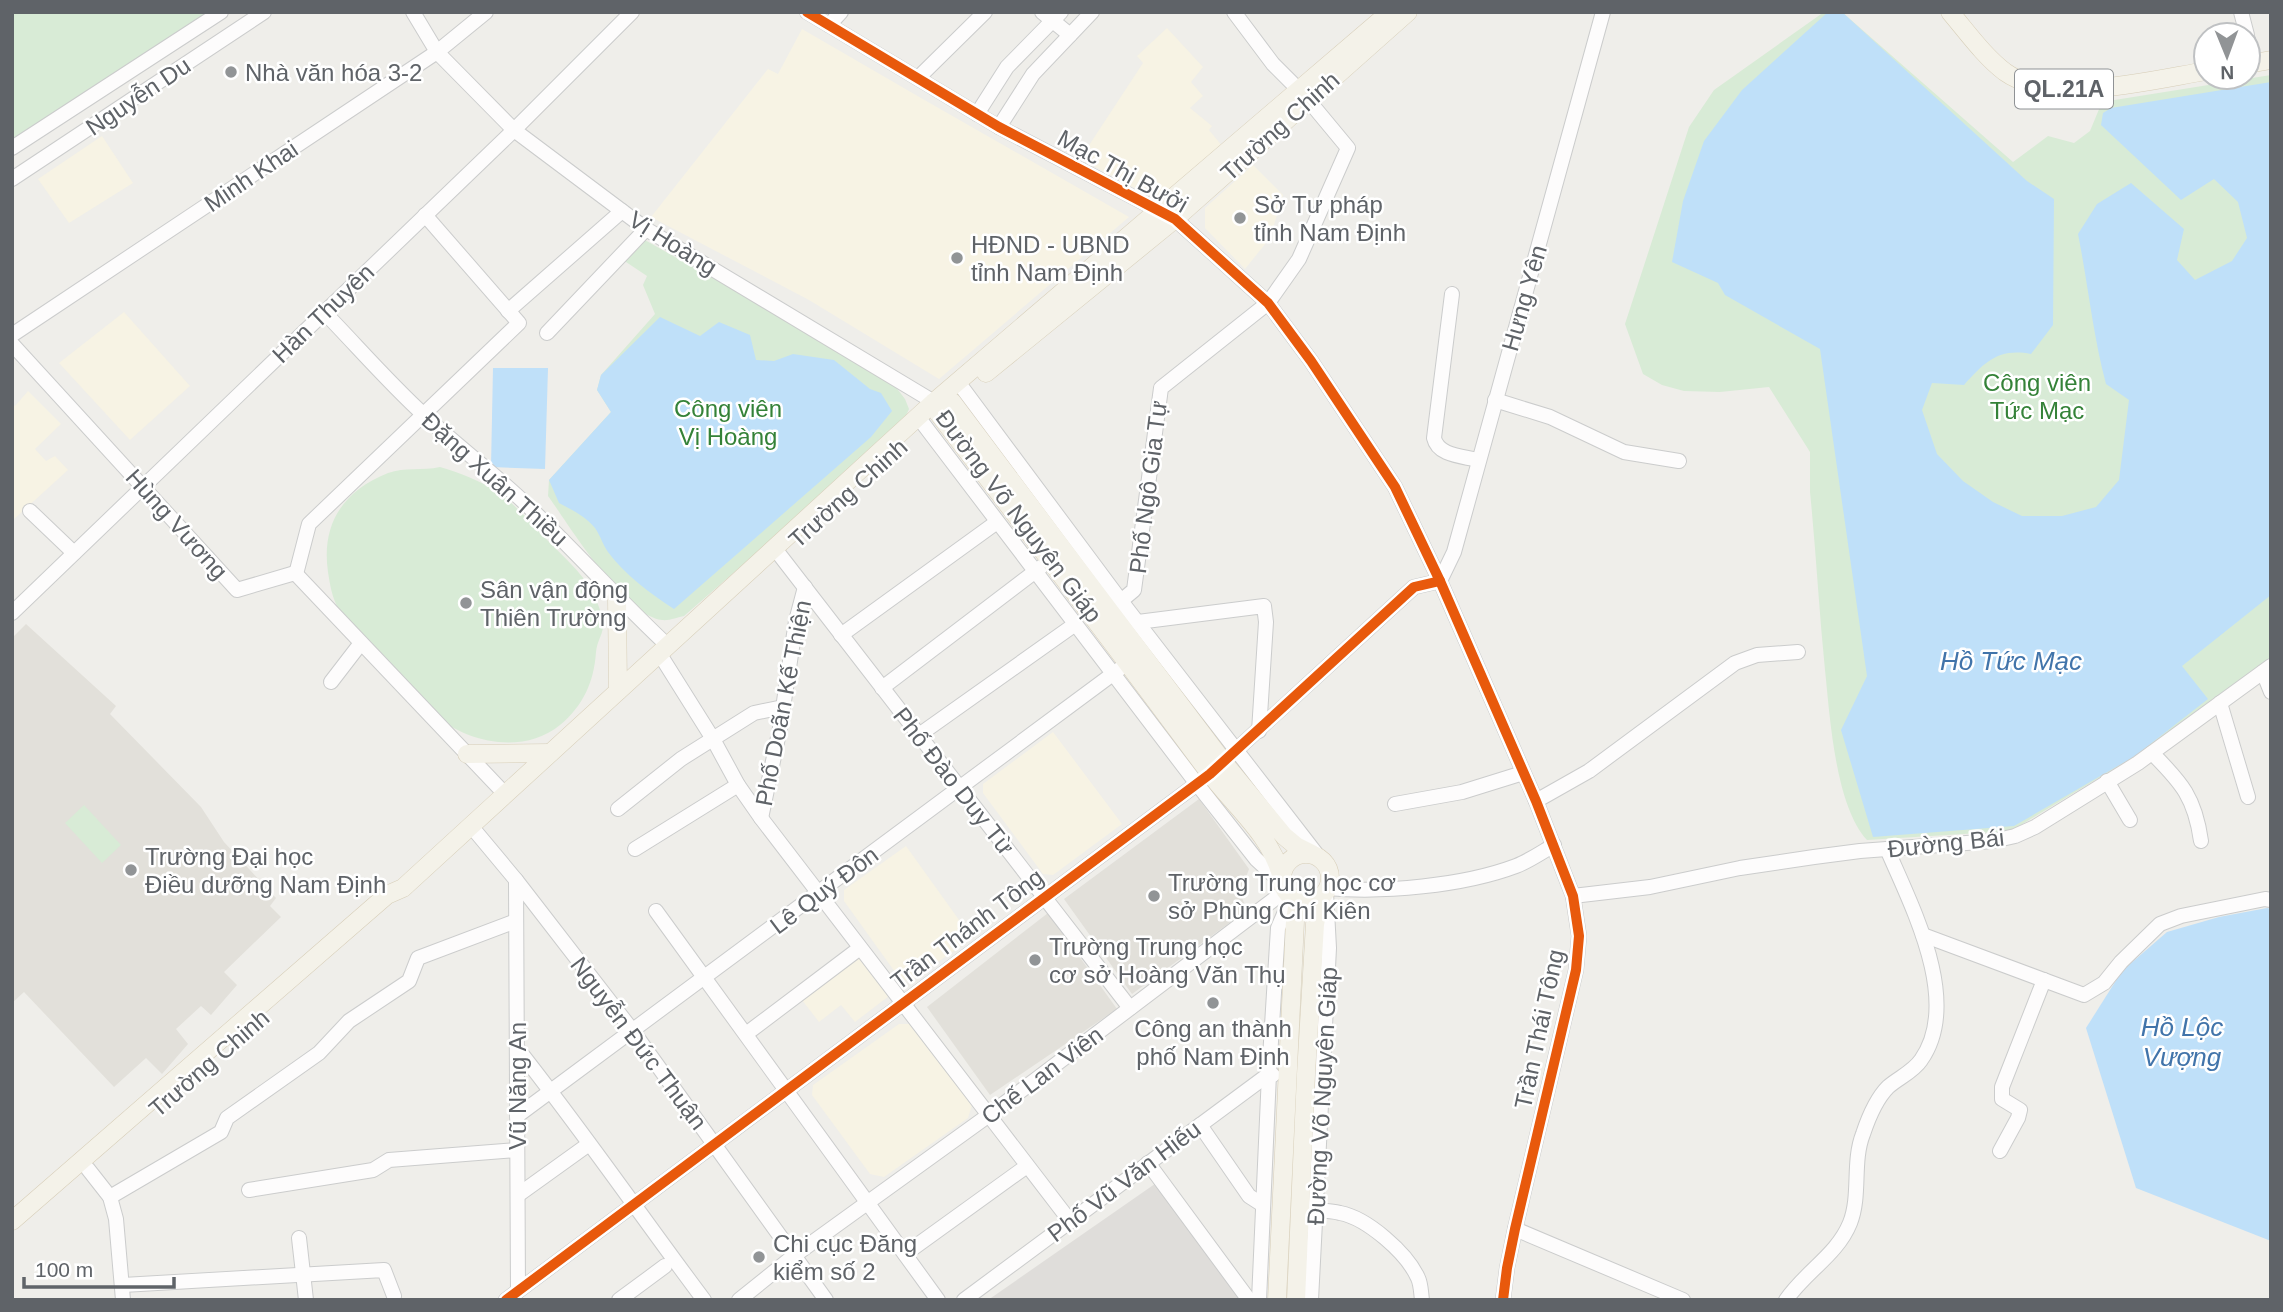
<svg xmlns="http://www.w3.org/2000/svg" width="2283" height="1312" font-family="Helvetica,sans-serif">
<rect width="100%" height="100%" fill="#efeeea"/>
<g fill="#f7f3e4">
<path d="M1167,28L1203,67L1191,82L1203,96L1190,108L1212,126L1209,130L1223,147L1163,203L1080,159L1143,63L1137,56Z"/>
<path d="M802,29L921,98L1129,217L939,379L809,300L651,217L768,69L778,74Z"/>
<path d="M102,136L133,183L69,223L38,179Z"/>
<path d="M1253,165L1283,195L1270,238L1245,269L1205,228V208Z"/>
<path d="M124,312L190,386L130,440L59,363Z"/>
<path d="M28,391L61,424L35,449L46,461L55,456L68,470L12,521V404L15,406Z"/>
<path d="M1053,732L1122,824L1053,875L1043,874L983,793V784Z"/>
<path d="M906,846L972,938L911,981L900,979L844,901V890Z"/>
<path d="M860,957L889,996L855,1022L841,1005L819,1022L802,1000Z"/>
<path d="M899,1024H909L972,1105L968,1118L884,1177L870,1174L812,1095L813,1085Z"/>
</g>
<path fill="#dfddda" d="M1162,1179L1246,1300H988Z"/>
<g fill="#e2e0da">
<path d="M26,624L116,706L110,714L201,807L224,842L276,898L270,906L281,917L224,972L237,985L211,1015L201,1006L176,1029L188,1044L162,1074L146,1058L114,1087L24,992L12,1003V638Z"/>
<path d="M1199,799L1249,869L1240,893L1247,910L1132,994L1064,899Z"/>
<path d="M1048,913L1117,1009L990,1095L927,1007Z"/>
</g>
<g fill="#d8ebd6">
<path d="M12,12H221L12,148Z"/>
<path d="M1824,12H1842L2013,162L2048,136L2074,143L2090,131L2102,102L2271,75V660L2135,756L2011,831L1867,840C1835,805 1830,717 1825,670C1819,611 1816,551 1810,492V452L1769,387L1720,392L1684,391L1662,385L1643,374L1625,324L1689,127L1714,90Z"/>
<path d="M643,239L791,322L895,386L905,399L909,409L901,427L684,616C678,617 669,621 662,620C624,615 571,528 548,496L549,480L611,412L597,390L601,375L655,314L643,285L647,276L620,258Z"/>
<path d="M440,467C460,473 480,480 498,493C518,506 534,527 551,544C562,555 574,566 584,579C591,588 605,615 603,627C602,636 597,641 596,652C594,682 583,706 560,725C524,755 466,743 434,714C418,699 405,683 390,667C373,649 350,630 338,608C332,597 330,585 328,572C321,524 343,491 388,473C405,467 422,471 440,467Z"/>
<path d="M84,805L121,845L102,863L65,823Z"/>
</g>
<g fill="#bfe0f9">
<path d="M1828,12H1842L2027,181L2054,199L2053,325L2031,354C1998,348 1985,362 1964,385L1932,383L1922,410L1937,454L1963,481L1993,502L2022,516H2062L2096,507L2119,480L2129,400L2106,384C2093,335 2088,284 2078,234L2097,204L2131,183L2184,229L2177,260L2195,280L2232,261L2247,238L2238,202L2214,179L2181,200L2101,125L2103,113L2111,108L2271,82V595L2182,666L2208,699L2135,756L2014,826L1873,837L1841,730L1867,676L1820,349L1725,295L1718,283L1672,262L1683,201L1704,141L1742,90Z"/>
<path d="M660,317L700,336L719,322L750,335L756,360L774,361L793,354L834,360L870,389L881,393L892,411L871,437L674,609C651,594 625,575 608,552C603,545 600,535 595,528C585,516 572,510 559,503L549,480L611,412L597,390L601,375Z"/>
<path d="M493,368H548L545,469L491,467Z"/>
<path d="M2267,908L2271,909V1241L2136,1188L2086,1028L2122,971L2167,932L2219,917Z"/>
</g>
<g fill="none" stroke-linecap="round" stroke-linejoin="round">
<g stroke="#cbcccc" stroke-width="16">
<g id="minor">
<path d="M413,12L437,52L514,130L646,229L934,402"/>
<path d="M807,12L999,127L1175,219L1268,303L1311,361L1395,487L1440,581L1536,801L1573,896L1579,936L1576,970L1515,1229L1507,1268L1503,1300"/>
<path d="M1042,12L1070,35"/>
<path d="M1234,12L1273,64L1298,89"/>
<path d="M2241,12L2247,35"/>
<path d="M829,25L841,12"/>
<path d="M2248,39L2250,63"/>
<path d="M918,78L985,12"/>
<path d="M977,114L1007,67L1061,12"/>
<path d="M999,127L1033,74L1092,12"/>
<path d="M12,148L221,12"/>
<path d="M12,179L264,12"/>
<path d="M1452,294L1434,438C1438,456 1463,456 1478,460"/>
<path d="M508,311L622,211"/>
<path d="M324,312C357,346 389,383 424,415C458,447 495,474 528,506C576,552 620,601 668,646"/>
<path d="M547,333L646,229"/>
<path d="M12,335L437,52L486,12"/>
<path d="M12,344L237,590L295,573L504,793"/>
<path d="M958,382L1121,601L1318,856"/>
<path d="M1495,400L1550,417L1624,452L1679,461"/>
<path d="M918,417L1197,784L1256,859L1282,883"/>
<path d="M30,511L74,553"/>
<path d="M779,554L1130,1008"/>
<path d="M296,574L309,524L519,323L425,215"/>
<path d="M1440,581L1454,552L1603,12"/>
<path d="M1109,611L1134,590L1161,388L1268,303L1299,259L1348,148L1309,101"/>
<path d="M12,613L514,130L632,12"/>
<path d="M1138,622L1264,606L1266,622L1259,731"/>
<path d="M841,635L997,522"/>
<path d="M659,653L713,739L738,785L761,818L1070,1221"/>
<path d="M2263,672L2271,692"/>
<path d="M331,682L361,643"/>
<path d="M882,688L1041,567"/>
<path d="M2220,703L2248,797"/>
<path d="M919,735L1074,625"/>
<path d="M2152,753C2182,783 2195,798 2201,841"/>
<path d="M2107,781L2130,820"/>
<path d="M1536,801L1589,771L1735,663L1757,655L1798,652"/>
<path d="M1395,804L1462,792L1523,773"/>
<path d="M618,809L681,759L746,718L754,713L783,707"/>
<path d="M761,818L780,728L796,621L805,587"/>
<path d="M471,826L516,880L632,1030L826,1300"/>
<path d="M635,849L738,785"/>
<path d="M516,880L518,1291"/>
<path d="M1327,888C1383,893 1463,886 1516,866C1529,861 1542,852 1554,845"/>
<path d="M1573,896L1650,887L1740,868L1814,857L1860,851L1993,841L2015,836L2035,827L2138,763L2271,666"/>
<path d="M656,911L938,1300"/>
<path d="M1923,935L2084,995L2104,983L2121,962L2160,924L2181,916L2265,899L2271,900"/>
<path d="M746,1034L860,948"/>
<path d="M517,1048C582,1130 641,1216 704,1300"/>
<path d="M517,1116L1129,662"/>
<path d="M1200,1125L1249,1196L1263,1205"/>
<path d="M2000,1151L2018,1118L2020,1110L2002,1099V1087L2044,980"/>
<path d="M1148,1163L1249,1300"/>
<path d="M88,1169L110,1197L116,1219L123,1300"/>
<path d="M249,1190L373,1170L389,1160L517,1150"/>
<path d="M518,1195L589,1144"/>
<path d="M110,1197L221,1132L227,1118L319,1053L349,1021L409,981L418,958L516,921"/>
<path d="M1307,1210C1317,1211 1329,1210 1340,1213C1367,1218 1407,1253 1418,1278C1421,1284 1421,1293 1422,1300"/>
<path d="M1515,1229L1683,1300"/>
<path d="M299,1238L306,1300"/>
<path d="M905,1254L1027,1166"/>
<path d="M123,1285L384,1270L394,1296"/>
<path d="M506,1300L1210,774L1414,587L1440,581"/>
<path d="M619,1300L665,1266"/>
<path d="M739,1300L795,1255L989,1115L1285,891"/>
<path d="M964,1300L1269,1074L1273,1075"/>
<path d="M1259,1300L1269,1074L1278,928L1291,898"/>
<path d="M1311,1300L1329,948L1326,892"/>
<path d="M1786,1300C1806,1271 1837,1255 1850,1223C1861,1195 1852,1162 1863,1134C1868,1119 1877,1098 1888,1087C1898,1078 1913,1072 1921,1060C1962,1002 1912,907 1887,849"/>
</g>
</g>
<g stroke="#d7ceb8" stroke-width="19">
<g id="major">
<path d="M1950,12C1967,32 1984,56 2005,72C2052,106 2152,80 2206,71"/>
<path d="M2248,64L2271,60"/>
<path d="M986,373L1175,219L1408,12"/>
<path d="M617,598L618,691"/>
<path d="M467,754L550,753"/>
<circle cx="1306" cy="878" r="24"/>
<path d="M1281,875C1270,834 1233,805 1208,771C1119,651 1029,532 938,413L934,402H952L1224,763L1284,836L1296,846L1312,854"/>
<path d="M12,1221L387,895L403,888L934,402L1390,12"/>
<path d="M1277,1300L1295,921L1298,901"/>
<path d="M1296,1300L1306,1074L1315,924L1321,897"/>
</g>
</g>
<use href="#minor" stroke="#fdfcfc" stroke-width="14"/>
<use href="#major" stroke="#f4f2e9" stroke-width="18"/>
<g stroke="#fff" stroke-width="15">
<g id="cycleway">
<path d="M807,12L999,127L1175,219L1268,303L1311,361L1395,487L1440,581L1536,801L1573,896L1579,936L1576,970L1515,1229L1507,1268L1503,1300"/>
<path d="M506,1300L1210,774L1414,587L1440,581"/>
</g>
</g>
<use href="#cycleway" stroke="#e8590c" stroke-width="10"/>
</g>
<g fill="#919496" stroke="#fff" stroke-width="2.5">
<circle cx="231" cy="72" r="7"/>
<circle cx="1240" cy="218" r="7"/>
<circle cx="957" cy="258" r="7"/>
<circle cx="466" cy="603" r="7"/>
<circle cx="131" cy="870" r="7"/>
<circle cx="1154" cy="896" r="7"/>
<circle cx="1035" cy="960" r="7"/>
<circle cx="1213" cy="1003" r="7"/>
<circle cx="759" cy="1257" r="7"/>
</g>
<g text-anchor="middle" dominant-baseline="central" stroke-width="5" stroke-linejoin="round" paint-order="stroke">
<rect fill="#fff" stroke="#8f9295" stroke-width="2" x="2015" y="69.5" width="98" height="39" rx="5"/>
<g font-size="23" font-weight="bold" fill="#5f6368">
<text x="2064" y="89">QL.21A</text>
</g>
<g font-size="24" fill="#5f6368" stroke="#fff" text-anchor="start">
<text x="245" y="72">Nhà văn hóa 3-2</text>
<text x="1254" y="204">Sở Tư pháp<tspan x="1254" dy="28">tỉnh Nam Định</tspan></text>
<text x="971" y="244">HĐND - UBND<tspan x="971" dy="28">tỉnh Nam Định</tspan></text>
<text x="480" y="589">Sân vận động<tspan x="480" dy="28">Thiên Trường</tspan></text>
<text x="145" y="856">Trường Đại học<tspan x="145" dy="28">Điều dưỡng Nam Định</tspan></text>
<text x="1168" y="882">Trường Trung học cơ<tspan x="1168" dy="28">sở Phùng Chí Kiên</tspan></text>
<text x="1049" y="946">Trường Trung học<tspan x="1049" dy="28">cơ sở Hoàng Văn Thụ</tspan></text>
<text x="1213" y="1028" text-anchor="middle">Công an thành<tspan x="1213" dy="28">phố Nam Định</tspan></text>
<text x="773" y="1243">Chi cục Đăng<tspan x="773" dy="28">kiểm số 2</tspan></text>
</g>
<g font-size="24" fill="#5f6368" stroke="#fff">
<text transform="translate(138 96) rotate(-34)">Nguyễn Du</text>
<text transform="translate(1280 126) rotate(-42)">Trường Chinh</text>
<text transform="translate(1123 171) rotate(29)">Mạc Thị Bưởi</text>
<text transform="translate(251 176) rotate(-34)">Minh Khai</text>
<text transform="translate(673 243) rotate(32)">Vị Hoàng</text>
<text transform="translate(1524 298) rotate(-74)">Hưng Yên</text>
<text transform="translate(323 313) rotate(-44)">Hàn Thuyên</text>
<text transform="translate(495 479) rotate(42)">Đặng Xuân Thiều</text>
<text transform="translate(1148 487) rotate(-83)">Phố Ngô Gia Tự</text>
<text transform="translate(848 493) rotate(-42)">Trường Chinh</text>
<text transform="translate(1019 516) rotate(53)">Đường Võ Nguyên Giáp</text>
<text transform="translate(177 524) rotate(48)">Hùng Vương</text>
<text transform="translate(783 703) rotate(-79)">Phố Doãn Kế Thiện</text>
<text transform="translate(954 781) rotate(52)">Phố Đào Duy Từ</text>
<text transform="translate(1946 843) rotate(-6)">Đường Bái</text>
<text transform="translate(824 890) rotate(-37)">Lê Quý Đôn</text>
<text transform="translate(967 929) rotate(-37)">Trần Thánh Tông</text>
<text transform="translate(1539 1029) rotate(-78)">Trần Thái Tông</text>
<text transform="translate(639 1043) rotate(53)">Nguyễn Đức Thuận</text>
<text transform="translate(209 1063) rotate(-41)">Trường Chinh</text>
<text transform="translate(1042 1075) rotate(-37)">Chế Lan Viên</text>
<text transform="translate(517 1086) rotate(-90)">Vũ Năng An</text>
<text transform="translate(1322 1096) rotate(-87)">Đường Võ Nguyên Giáp</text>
<text transform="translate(1124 1181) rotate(-37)">Phố Vũ Văn Hiếu</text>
</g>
<g font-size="24" fill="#348238" stroke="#fff">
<text x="2037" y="382">Công viên<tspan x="2037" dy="28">Tức Mạc</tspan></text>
<text x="728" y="408">Công viên<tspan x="728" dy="28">Vị Hoàng</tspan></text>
</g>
<g font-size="26" font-style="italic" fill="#4174aa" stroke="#fff">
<text x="2011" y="661">Hồ Tức Mạc</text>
<text x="2182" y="1027">Hồ Lộc<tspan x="2182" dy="30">Vượng</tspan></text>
</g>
</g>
<rect width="2283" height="1312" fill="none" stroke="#5f6368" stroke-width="28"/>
<g transform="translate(2227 56) rotate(179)"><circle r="33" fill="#ffffff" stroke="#bfc1c3" stroke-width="2"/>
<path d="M0-5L12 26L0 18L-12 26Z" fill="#919496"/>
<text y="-10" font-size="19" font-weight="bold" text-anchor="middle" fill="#5f6368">N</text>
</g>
<path d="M24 1277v10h150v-10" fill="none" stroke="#5f6368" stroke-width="3.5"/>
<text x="35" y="1277" font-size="21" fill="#5f6368" stroke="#ffffff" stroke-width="5" paint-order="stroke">100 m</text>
</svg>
